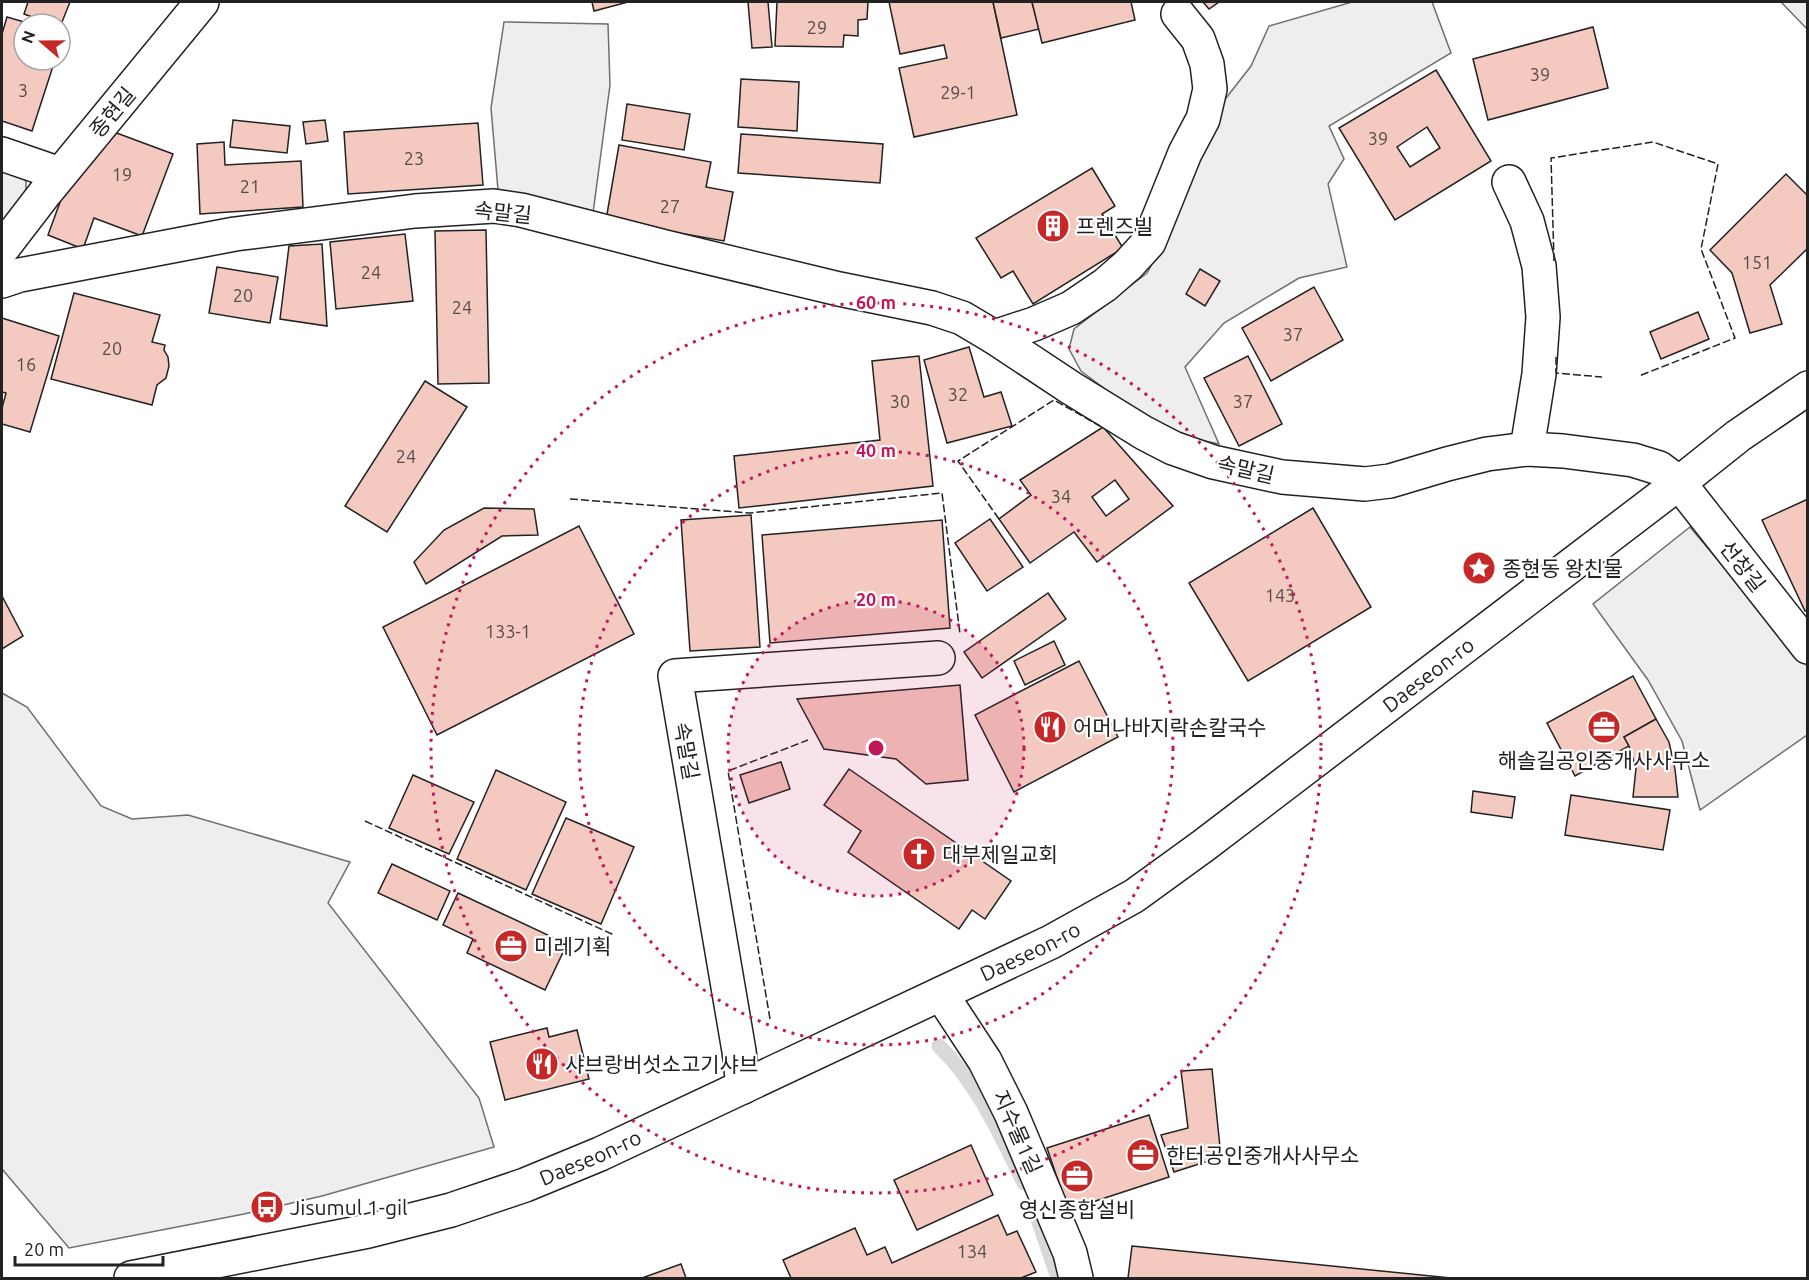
<svg xmlns="http://www.w3.org/2000/svg" width="1809" height="1280" font-family="Ubuntu,'Noto Sans KR',sans-serif">
<rect width="100%" height="100%" fill="#fff"/>
<g fill="#eee" stroke="#6f6f6f" stroke-width="1.5">
<path d="M1352,2H1432L1451,53L1329,126L1344,159L1328,184L1347,267L1299,278L1224,323L1185,367L1219,444L1181,436L1141,416L1081,371L1069,349L1074,329L1147,273L1169,233L1223,102L1251,66L1269,26Z"/>
<path d="M1781,2H1807V29Z"/>
<path d="M504,22L608,24L610,85L593,213L498,190L491,108Z"/>
<path d="M2,164L20,170L26,182V192L2,230Z"/>
<path d="M1690,527L1807,666V735L1700,810L1682,741L1648,680L1593,604Z"/>
<path d="M2,693L27,707L101,806L132,819L188,815L350,862L328,903L479,1098L494,1147L322,1196L244,1214L69,1248L2,1169Z"/>
</g>
<g fill="none" stroke-linecap="round" stroke-linejoin="round">
<g stroke="#d9d9d9" stroke-width="15">
<path d="M939,1046C978,1084 1000,1134 1024,1183"/>
<path d="M1037,1216L1058,1278"/>
</g>
</g>
<g fill="#f3c9c0" stroke="#222" stroke-width="1.5" fill-rule="evenodd">
<path d="M28,2H70L60,27V24H51L24,14Z"/>
<path d="M592,2H628L594,11Z"/>
<path d="M748,2H768L772,47L752,48Z"/>
<path d="M777,2H868L867,19L858,20V36L844,35L843,47L775,46Z"/>
<path d="M889,2H993L1017,115L914,137L899,68L947,58L944,45L900,54Z"/>
<path d="M993,2H1032L1039,29L1001,38Z"/>
<path d="M1032,2H1131L1135,20L1042,43Z"/>
<path d="M1203,2H1219L1209,9Z"/>
<path d="M7,17L31,24H24V60H55L32,131L2,121V34Z"/>
<path d="M1593,27L1608,88L1488,120L1473,59Z"/>
<path d="M1436,70L1491,161L1395,220L1339,128ZM1427,127L1440,148L1410,167L1397,147Z"/>
<path d="M741,79L799,82L797,131L738,127Z"/>
<path d="M627,104L690,114L684,150L622,140Z"/>
<path d="M233,120L290,126L287,153L230,147Z"/>
<path d="M325,120L328,141L306,144L303,122Z"/>
<path d="M478,123L483,185L348,194L344,132Z"/>
<path d="M114,132L173,154L142,236L94,218L83,249L48,235L63,194Z"/>
<path d="M741,134L883,144L880,183L738,173Z"/>
<path d="M224,142L225,165L301,161L303,207L200,214L197,144Z"/>
<path d="M619,145L711,162L706,187L733,192L724,241L606,220Z"/>
<path d="M1092,168L1115,206L1102,214L1123,248L1033,304L1013,271L1001,278L976,238Z"/>
<path d="M1786,174L1808,196V248L1770,285L1782,324L1750,333L1732,273L1710,250Z"/>
<path d="M486,230L489,383L438,384L435,231Z"/>
<path d="M405,234L413,301L336,309L330,242Z"/>
<path d="M322,244L327,326L280,319L289,246Z"/>
<path d="M217,267L278,277L270,323L209,313Z"/>
<path d="M1200,269L1220,281L1205,306L1186,294Z"/>
<path d="M1314,287L1343,340L1271,381L1242,328Z"/>
<path d="M74,293L160,315L152,342L165,345L164,350L168,357L169,366L166,378L157,385L152,405L51,379Z"/>
<path d="M1698,312L1709,339L1661,359L1650,332Z"/>
<path d="M2,318L59,336L30,432L2,424V408L6,393L2,392Z"/>
<path d="M969,347L984,397L1001,392L1012,426L947,443L924,360Z"/>
<path d="M919,356L933,486L739,508L734,456L880,440L872,361Z"/>
<path d="M1248,356L1282,424L1239,446L1204,378Z"/>
<path d="M425,381L467,407L387,532L345,506Z"/>
<path d="M1103,427L1173,506L1097,562L1074,532L1030,563L999,519L1031,495L1020,480ZM1115,480L1129,499L1106,516L1092,497Z"/>
<path d="M1808,499V610L1805,611L1762,520Z"/>
<path d="M484,508L534,509L538,535L502,536L426,584L414,562L444,530Z"/>
<path d="M1313,508L1371,607L1248,681L1189,583Z"/>
<path d="M751,515L760,647L690,651L681,520Z"/>
<path d="M990,519L1023,567L987,591L955,543Z"/>
<path d="M942,520L950,628L770,643L762,535Z"/>
<path d="M579,526L634,634L437,735L383,627Z"/>
<path d="M1048,593L1066,619L982,678L964,652Z"/>
<path d="M2,596L23,636L2,649Z"/>
<path d="M1054,641L1065,665L1025,685L1014,661Z"/>
<path d="M1079,661L1118,737L1014,792L975,715Z"/>
<path d="M1633,676L1656,719L1624,737L1629,746L1575,776L1547,723Z"/>
<path d="M960,685L968,780L926,784L896,759L824,749L797,699Z"/>
<path d="M1656,719L1669,742L1675,769L1678,797H1633L1636,768L1629,746L1624,737Z"/>
<path d="M781,762L790,789L749,803L740,775Z"/>
<path d="M849,769L1011,881L985,919L972,910L959,929L848,852L861,831L824,805Z"/>
<path d="M496,770L566,802L526,890L457,859Z"/>
<path d="M413,775L474,802L449,854L389,828Z"/>
<path d="M1473,791L1515,797L1512,818L1471,812Z"/>
<path d="M1571,795L1670,810L1663,850L1565,835Z"/>
<path d="M566,818L634,847L601,924L532,894Z"/>
<path d="M392,864L450,891L437,920L378,893Z"/>
<path d="M458,893L567,944L545,990L467,953L473,939L443,925Z"/>
<path d="M547,1028L549,1037L577,1030L589,1079L505,1100L490,1042Z"/>
<path d="M1212,1069L1221,1157L1174,1172L1161,1135L1188,1128L1181,1071Z"/>
<path d="M1149,1115L1169,1177L1068,1210L1047,1148Z"/>
<path d="M971,1145L993,1195L917,1230L894,1180Z"/>
<path d="M998,1215L1007,1235L1017,1231L1036,1272L1021,1278H791L783,1260L855,1228L867,1255L885,1247L892,1263Z"/>
<path d="M1132,1246L1451,1278H1128Z"/>
<path d="M681,1264L686,1278H642Z"/>
</g>
<g fill="none" stroke-linecap="round" stroke-linejoin="round">
<g stroke="#222" stroke-width="36">
<g id="minor">
<path d="M2,154L60,174"/>
<path d="M1509,182L1527,221L1539,266L1543,317L1539,374L1527,449"/>
<path d="M2,249L45,193L202,2"/>
<path d="M2,281L20,275L235,234L415,211L494,206L521,210L665,247L839,289L932,308L962,318L994,337L1071,388L1144,433L1173,448L1213,462L1282,477L1365,484L1390,481L1447,464L1487,454L1527,449L1563,451L1633,460L1659,468L1679,483L1808,647"/>
<path d="M994,337L1034,324L1071,308L1105,285L1128,265L1149,242L1185,153L1203,119L1210,89L1207,64L1198,39L1178,14"/>
<path d="M941,994L985,1061L1011,1113L1070,1253L1076,1278"/>
<path d="M743,1087L739,1051L675,676L938,658"/>
<path id="s1" d="M131,1278L368,1231L451,1210L525,1185L600,1154L1051,942L1134,896L1203,846L1679,483L1738,436L1808,388"/>
</g>
</g>
<use href="#minor" stroke="#fff" stroke-width="33"/>
<g stroke="#222" stroke-width="1.5" stroke-dasharray="8 3" stroke-linecap="butt">
<path d="M1554,261L1551,158L1653,142L1718,164L1701,249L1735,338L1639,376"/>
<path d="M1556,357V373L1602,377"/>
<path d="M570,499L750,513L942,493L960,634"/>
<path d="M999,519L958,461L1054,400L1100,426"/>
<path d="M365,821L614,935"/>
<path d="M770,1019L728,771L808,740"/>
</g>
</g>
<circle cx="876" cy="748" r="148" fill="#c2185b" fill-opacity=".12"/>
<g fill="none" stroke="#c2185b" stroke-width="3" stroke-dasharray="3 6">
<circle cx="876" cy="748" r="148"/>
<circle cx="876" cy="748" r="297"/>
<circle cx="876" cy="748" r="445"/>
</g>
<defs>
<g id="building-disc" transform="scale(1.725)"><circle r="9.5" fill="#c62828" stroke="#fff"/><path d="M-4-6H4V6H1V3H-1V6H-4ZM-2.5-4.3h1.7v1.8h-1.7ZM.8-4.3h1.7v1.8H.8ZM-2.5-1h1.7V.8h-1.7ZM.8-1h1.7V.8H.8Z" fill="#fff"/></g>
<g id="sight-disc" transform="scale(1.725)"><circle r="9.5" fill="#c62828" stroke="#fff"/><path d="M0-6L1.8-2.2L6-1.7L2.9 1.2L3.7 5.4L0 3.3L-3.7 5.4L-2.9 1.2L-6-1.7L-1.8-2.2Z" fill="#fff"/></g>
<g id="restaurant-disc" transform="scale(1.725)"><circle r="9.5" fill="#c62828" stroke="#fff"/><path d="M-5-6h1v4h1v-4h1v4h1v-4h1v5L-1.5 .5V6h-2V.5L-5-1ZM5-6V6H3V1.5H1.5Q1.5-4 5-6Z" fill="#fff"/></g>
<g id="office-disc" transform="scale(1.725)"><circle r="9.5" fill="#c62828" stroke="#fff"/><path d="M-6-3h4V-5.5h4V-3h4V5H-6ZM-1-4.5V-3h2v-1.5ZM-6 0V1H6V0Z" fill="#fff"/></g>
<g id="church-disc" transform="scale(1.725)"><circle r="9.5" fill="#c62828" stroke="#fff"/><path d="M-1.2-6h2.4v3.5h3.3v2.4h-3.3V6h-2.4V-.1h-3.3v-2.4h3.3Z" fill="#fff"/></g>
<g id="bus-disc" transform="scale(1.725)"><circle r="9.5" fill="#c62828" stroke="#fff"/><path d="M-5-6H5V4H4V6H2V4H-2V6H-4V4H-5ZM-3.5-4V0h7V-4ZM-3.5 1.2v1.5H-2V1.2ZM2 1.2v1.5H3.5V1.2Z" fill="#fff"/></g>
</defs>
<g fill-rule="evenodd">
<use href="#building-disc" x="1053" y="226"/>
<use href="#sight-disc" x="1479" y="568"/>
<use href="#restaurant-disc" x="1050" y="727"/>
<use href="#office-disc" x="1604" y="727"/>
<use href="#church-disc" x="919" y="854"/>
<use href="#office-disc" x="511" y="946"/>
<use href="#restaurant-disc" x="542" y="1064"/>
<use href="#office-disc" x="1143" y="1155"/>
<use href="#office-disc" x="1077" y="1176"/>
<use href="#bus-disc" x="267" y="1207"/>
</g>
<g text-anchor="middle" dominant-baseline="central" stroke-width="4.5" stroke-linejoin="round" paint-order="stroke">
<g font-size="18" fill="#564c4a">
<text x="817" y="27">29</text>
<text x="1540" y="74">39</text>
<text x="23" y="90">3</text>
<text x="958" y="92">29-1</text>
<text x="1378" y="138">39</text>
<text x="414" y="158">23</text>
<text x="122" y="174">19</text>
<text x="250" y="186">21</text>
<text x="670" y="206">27</text>
<text x="1757" y="262">151</text>
<text x="371" y="272">24</text>
<text x="243" y="295">20</text>
<text x="462" y="307">24</text>
<text x="1293" y="334">37</text>
<text x="112" y="348">20</text>
<text x="26" y="364">16</text>
<text x="958" y="394">32</text>
<text x="900" y="401">30</text>
<text x="1243" y="401">37</text>
<text x="406" y="456">24</text>
<text x="1061" y="496">34</text>
<text x="1280" y="595">143</text>
<text x="508" y="631">133-1</text>
<text x="972" y="1251">134</text>
</g>
<g font-size="21" fill="#222" stroke="#fff">
<text transform="translate(112 112) rotate(-50)">종현길</text>
<text transform="translate(503 212) rotate(6)">속말길</text>
<text transform="translate(1246 469) rotate(13)">속말길</text>
<text transform="translate(1743 566) rotate(52)">선창길</text>
<text stroke="none"><textPath href="#s1" startOffset="1448">Daeseon-ro</textPath></text>
<text transform="translate(687 751) rotate(80)">속말길</text>
<text stroke="none"><textPath href="#s1" startOffset="962">Daeseon-ro</textPath></text>
<text transform="translate(1018 1132) rotate(66)">지수물1길</text>
<text stroke="none"><textPath href="#s1" startOffset="476">Daeseon-ro</textPath></text>
</g>
<g font-size="21" fill="#222" stroke="#fff" text-anchor="start">
<text x="1076" y="226">프렌즈빌</text>
<text x="1502" y="568">종현동 왕친물</text>
<text x="1073" y="727">어머나바지락손칼국수</text>
<text x="1604" y="760" text-anchor="middle">해솔길공인중개사사무소</text>
<text x="942" y="854">대부제일교회</text>
<text x="534" y="946">미레기획</text>
<text x="565" y="1064">샤브랑버섯소고기샤브</text>
<text x="1166" y="1155">한터공인중개사사무소</text>
<text x="290" y="1207">Jisumul 1-gil</text>
<text x="1077" y="1209" text-anchor="middle">영신종합설비</text>
</g>
</g>
<circle cx="876" cy="748" r="9" fill="#c2185b" stroke="#fff" stroke-width="3"/>
<g font-size="18" text-anchor="middle" font-weight="bold" fill="#c2185b" stroke="#fff" stroke-width="4.5" stroke-linejoin="round" paint-order="stroke">
<text x="876" y="309">60 m</text>
<text x="876" y="457">40 m</text>
<text x="876" y="606">20 m</text>
</g>
<rect width="1809" height="1280" fill="none" stroke="#222222" stroke-width="6"/>
<g transform="translate(42 42) rotate(290)"><circle r="28" fill="#ffffff" stroke="#a7a7a7" stroke-width="1.5"/>
<path d="M0-4.5L10 22L0 15L-10 22Z" fill="#c62828"/>
<text y="-9" font-size="16" font-weight="bold" text-anchor="middle" fill="#222222">N</text>
</g>
<path d="M15 1256v9h148v-9" fill="none" stroke="#222222" stroke-width="3"/>
<text x="24" y="1256" font-size="18" fill="#222222" stroke="#ffffff" stroke-width="4.5" paint-order="stroke">20 m</text>
</svg>
